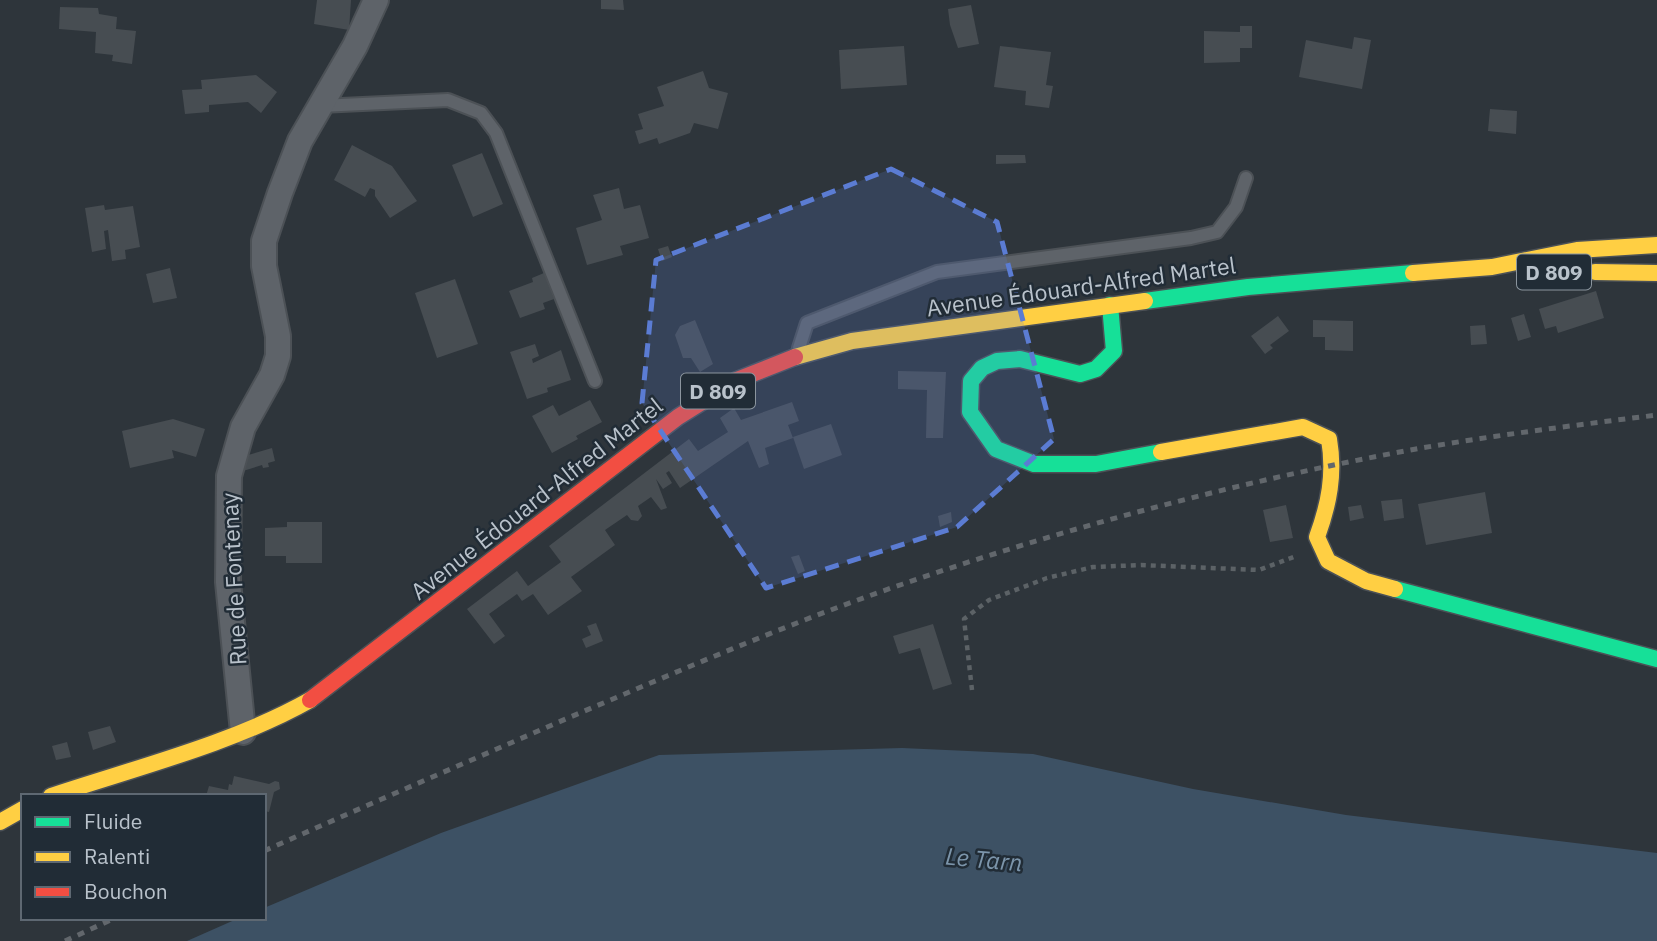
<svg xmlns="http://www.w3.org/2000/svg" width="1657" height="941" font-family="'IBM Plex Sans',sans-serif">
<rect width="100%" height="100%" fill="#2e353b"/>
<path fill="#3d5164" d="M902,748L1033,754L1193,789L1346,815L1657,853V941H187L239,918H264V908L441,833L659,755Z"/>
<g fill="#474d52">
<path d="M317,0H351L349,30L314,24Z"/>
<path d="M601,0H623L624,10L601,9Z"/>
<path d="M971,5L979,44L958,48L950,25L948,9Z"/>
<path d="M60,7L98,8L99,14L117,17L116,29L136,31L132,64L112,61L113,55L95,53L96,32L59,29Z"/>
<path d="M1240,26H1252V48H1240V62L1204,63V31L1240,32Z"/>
<path d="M1354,37L1371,40L1362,89L1299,77L1306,40L1352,49Z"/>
<path d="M904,46L907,85L841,89L839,50Z"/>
<path d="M1000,46L1051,52L1046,85L1053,86L1049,108L1025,105L1026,91L994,87Z"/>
<path d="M703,71L709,88L728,93L718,129L694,123L690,133L659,144L657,138L639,144L635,131L643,129L638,114L664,106L657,87Z"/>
<path d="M256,75L277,92L261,113L248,102L209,105V112L185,114L182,90L202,89L201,80Z"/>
<path d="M1490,109L1517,111L1516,134L1488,131Z"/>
<path d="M352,145L392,166L417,201L390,218L375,196V190L370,188L365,197L334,180Z"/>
<path d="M482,153L503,204L473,217L452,165Z"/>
<path d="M996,155H1025L1026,163L996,164Z"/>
<path d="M619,188L624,209L640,205L649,238L620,246L623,255L587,265L576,228L602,220L593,195Z"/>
<path d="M104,205L105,210L133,206L140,247L125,250L126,259L112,261L108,230L104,231L106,249L92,252L85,208Z"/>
<path d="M668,246L672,257L662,261L658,249Z"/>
<path d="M170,268L177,298L153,303L146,274Z"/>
<path d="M544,273L554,299L543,303L545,309L520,318L509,291L533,282L532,278Z"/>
<path d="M455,279L478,344L437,358L415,293Z"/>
<path d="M1596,291L1604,318L1558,333L1556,326L1545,329L1539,309Z"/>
<path d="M1524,314L1531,337L1518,341L1511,318Z"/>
<path d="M1278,316L1289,331L1270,345L1273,348L1265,354L1251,336Z"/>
<path d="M695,320L713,364L700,372L691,358H683L675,335L680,326Z"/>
<path d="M1313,320L1353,321V351L1325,350V337H1313Z"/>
<path d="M1485,325L1487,344L1471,345L1470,326Z"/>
<path d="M535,344L539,356L532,359L533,363L561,350L571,380L547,388L548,392L527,399L510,352Z"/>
<path d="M898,371L946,372L943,438H926L927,390L898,389Z"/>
<path d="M590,400L602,422L576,436L578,439L552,453L532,416L553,405L559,416Z"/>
<path d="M792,402L799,421L788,425L793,438L765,448L769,464L759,468L748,441L680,488L669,471L666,473L672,483L663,489L656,479L667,508L661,510L651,497L638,506L642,516L638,521L631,520L627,515L605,530L615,545L571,577L582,591L548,615L533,594L522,601L517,594L489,614L505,636L494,644L467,609L517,571L528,586L561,562L549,546L689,439L698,451L728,432L720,418L734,408L741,420Z"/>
<path d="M173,419L205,429L196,457L172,450L174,458L130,468L122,431Z"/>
<path d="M831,424L842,455L804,469L793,437Z"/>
<path d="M272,448L275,461L268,463L269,467L263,468L262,465L243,471L245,456Z"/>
<path d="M1485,492L1492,533L1426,545L1418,504Z"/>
<path d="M1402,499L1404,518L1384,521L1381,501Z"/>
<path d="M1286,505L1293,538L1270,542L1263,510Z"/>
<path d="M1361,505L1364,518L1350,521L1348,507Z"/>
<path d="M951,512L952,522L940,527L938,516Z"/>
<path d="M287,522H322V563H286V556H265V528L287,527Z"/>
<path d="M799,555L805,571L798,574L791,557Z"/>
<path d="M596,623L603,641L586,648L582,639L591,635L587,626Z"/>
<path d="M933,624L952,684L933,690L920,648L899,654L893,636Z"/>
<path d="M110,726L116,742L93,750L88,732Z"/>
<path d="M67,742L71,757L56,760L52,746Z"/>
<path d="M234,776L269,784L275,781L279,782L280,789L274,792L269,812L264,811V796H206L209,786L228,790L229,784L232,785Z"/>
</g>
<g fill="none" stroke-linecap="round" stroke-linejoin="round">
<g stroke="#4c5156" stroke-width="16">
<g id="lane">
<path d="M320,106L448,100L481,113L496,133L595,381"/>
<path d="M799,348L807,323L937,272L1191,238L1217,232L1236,207L1246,178"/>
</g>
</g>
<g stroke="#4c5156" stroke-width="28">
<path id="street" d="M243,732L228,582L229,476L243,427L272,375L278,356V336L264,266V241L280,193L300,141L355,46L376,0"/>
</g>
<g stroke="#4c5156" stroke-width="19">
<g id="fast">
<path d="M1145,301L1248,287L1413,273"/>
<path d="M1110,305L1114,351L1096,369L1080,374L1020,359L997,361L982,368L971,381L970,412L996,449L1034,464H1096L1161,452"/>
<path d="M1395,589L1657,659"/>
</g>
</g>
<g stroke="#4c5156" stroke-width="19">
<g id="slow">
<path d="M1595,272L1657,273"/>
<path d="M1413,273L1492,267L1577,250L1657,245"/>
<path d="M795,357L852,341L1145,301"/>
<path d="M1161,452L1303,427L1329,439C1335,474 1329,504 1317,537L1328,561L1366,581L1395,589"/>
<path d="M51,796C135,768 234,743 310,700"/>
<path d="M0,822L23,809"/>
</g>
</g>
<g stroke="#4c5156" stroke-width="19">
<path id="jam" d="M310,700L678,417L737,380L795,357"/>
</g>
<path stroke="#5c6266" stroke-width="4.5" stroke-dasharray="5 5" stroke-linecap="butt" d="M972,690L964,619L989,600L1047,578L1093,567L1141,565L1259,570L1296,556"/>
<use href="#lane" stroke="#5e6369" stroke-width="12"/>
<use href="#street" stroke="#5e6369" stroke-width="24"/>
<use href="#fast" stroke="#16e098" stroke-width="16"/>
<use href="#slow" stroke="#ffcf43" stroke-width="16"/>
<use href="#jam" stroke="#f24e42" stroke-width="16"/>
<g stroke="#62676c" stroke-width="5" stroke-dasharray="7 7" stroke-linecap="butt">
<path d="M264,851C365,806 467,762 568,718C679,671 789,623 903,584C1068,527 1245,480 1416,449C1496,435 1577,425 1657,415"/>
<path d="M65,941L115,918"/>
</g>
</g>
<path fill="#5b7cd3" fill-opacity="0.2" stroke="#5b7cd3" stroke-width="5" stroke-dasharray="14 9" stroke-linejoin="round" d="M891,169L997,222L1054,439L957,527L766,588L642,403L656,260Z"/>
<g text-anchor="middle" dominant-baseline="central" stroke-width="5" stroke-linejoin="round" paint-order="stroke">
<g fill="#212c36" stroke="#8b959e" stroke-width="2">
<rect x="1517" y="254.5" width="74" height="35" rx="5"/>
<rect x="681" y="373.5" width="74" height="35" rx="5"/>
</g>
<g font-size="21" font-weight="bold" fill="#b9c2cb">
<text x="1554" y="272">D 809</text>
<text x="718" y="391">D 809</text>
</g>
<g font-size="23" fill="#b9c2cb" stroke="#212c36">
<text transform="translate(1081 286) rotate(-8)">Avenue Édouard-Alfred Martel</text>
<text transform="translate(536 498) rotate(-38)">Avenue Édouard-Alfred Martel</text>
<text transform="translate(233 579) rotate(-93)">Rue de Fontenay</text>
</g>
<g font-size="24" font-style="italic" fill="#7c95ab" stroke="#212c36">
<text transform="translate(984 859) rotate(5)">Le Tarn</text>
</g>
</g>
<rect x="21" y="794" width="245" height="126" fill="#212c36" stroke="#5e6872" stroke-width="2"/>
<rect x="35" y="817" width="35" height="10" fill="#16e098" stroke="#5e6872" stroke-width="2"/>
<text x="84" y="829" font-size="21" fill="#b9c2cb">Fluide</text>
<rect x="35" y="852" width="35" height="10" fill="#ffcf43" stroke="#5e6872" stroke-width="2"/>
<text x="84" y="864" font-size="21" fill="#b9c2cb">Ralenti</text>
<rect x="35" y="887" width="35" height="10" fill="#f24e42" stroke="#5e6872" stroke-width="2"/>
<text x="84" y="899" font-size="21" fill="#b9c2cb">Bouchon</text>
</svg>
